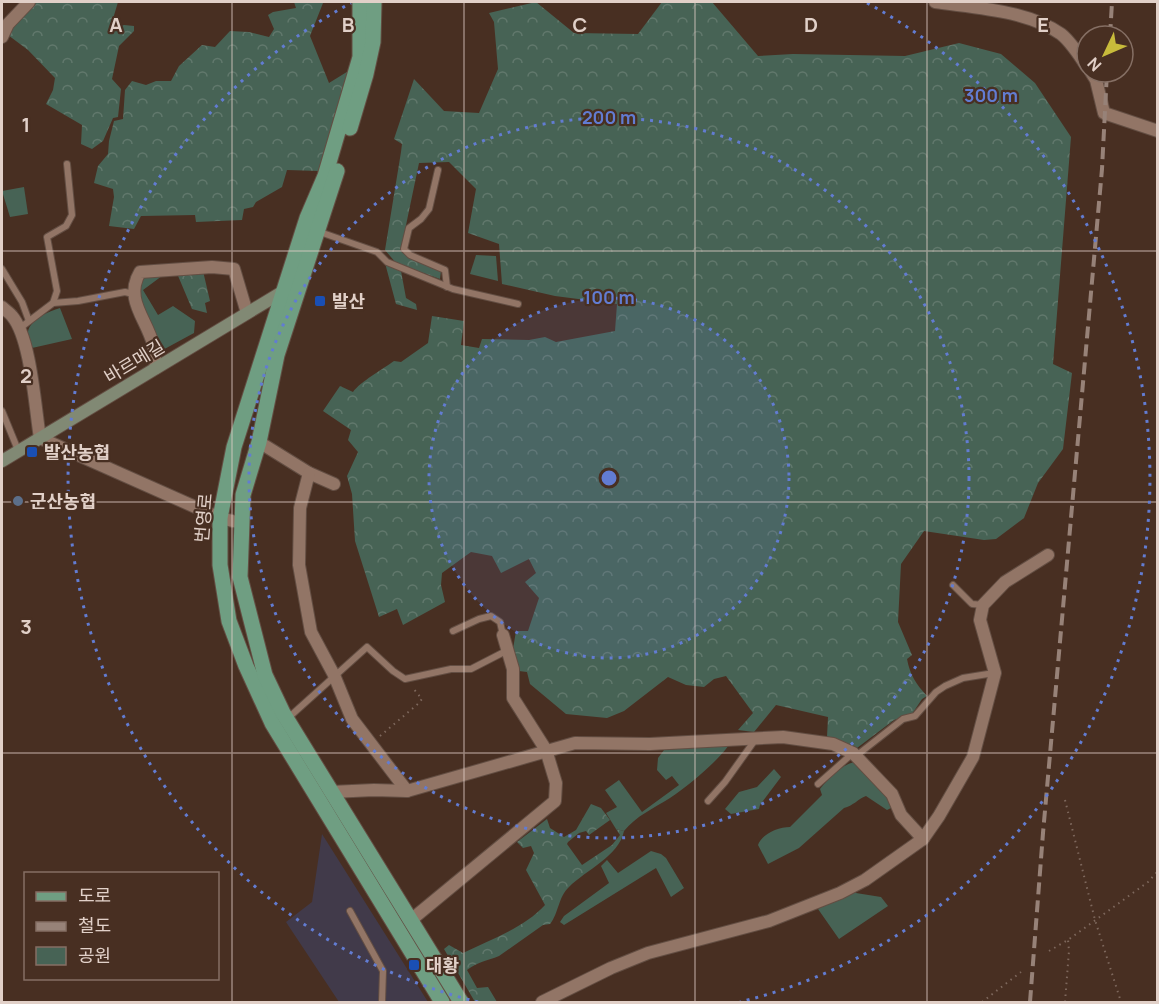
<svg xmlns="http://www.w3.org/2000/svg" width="1159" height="1004" font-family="Manrope,'Noto Sans KR',sans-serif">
<defs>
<pattern id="forest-crowns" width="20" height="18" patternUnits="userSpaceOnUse" patternTransform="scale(1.5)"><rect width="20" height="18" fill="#476355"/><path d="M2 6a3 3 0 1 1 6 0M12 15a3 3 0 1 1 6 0" fill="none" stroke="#61786c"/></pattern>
</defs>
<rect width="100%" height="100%" fill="#482f22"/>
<path fill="#413a4a" d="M322,834L428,1002H339L286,922L312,902Z"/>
<g fill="#476355">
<path d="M24,187L28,214L10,217L2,191Z"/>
<path d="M476,255L496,256L498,281L470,274Z"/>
<path d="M166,273L143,290L158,315L173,306L195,321L194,333L159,352L136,291L139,279Z"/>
<path d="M60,308L72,339L32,348C31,344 28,338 28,334C27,321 49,311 60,308Z"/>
<path d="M729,745C715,764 689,785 670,798C654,808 636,816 624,831L616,829L606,813L617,807L605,790L619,780L642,812L679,785L672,776L666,780L657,770L658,758L664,750Z"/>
<path d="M854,762L889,797L891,808L887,810L866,796C858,799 853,806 844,808L799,848L768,864L758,845C762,834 778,827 790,827L822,795L820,789C829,778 840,766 854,762Z"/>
<path d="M774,769L781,777L760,805L759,809L731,814L725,809L739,792L757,787Z"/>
<path d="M651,851L661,854L666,858L684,888L671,897L656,868L564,925L560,922L564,916L609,883L601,866L607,860L618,873Z"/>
<path d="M853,891L856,893L881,897L888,906L839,939L818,909Z"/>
</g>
<g fill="url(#forest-crowns)">
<path d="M36,2H118L112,22V29L124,25L134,26V31L119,46L112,79L121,89L118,117L113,118L103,141L92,149L81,144L82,125L46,104L53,90L55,78L28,50L8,35L17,19Z"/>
<path d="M294,2L323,3L310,36L329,83L350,70L319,171L287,170L282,187L256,202L253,207L244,209L242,220L196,222L195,215L141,216L134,229L109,226L114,197L113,189L94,183L98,166L108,154L109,141L114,121L123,119L125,90L132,81L146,85L156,81H171L179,66L202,45L215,47L230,31L249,32L269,37L274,29L268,15L273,12L296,8Z"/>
<path d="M536,2L574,33L638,34L662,2H712L758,56L793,54L905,56L959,43L1001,54L1035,83L1071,137L1053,364L1072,373L1063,449L1038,483L1024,518L996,539L984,540L924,531L901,564L898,622L912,655L907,659C910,675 916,684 927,696L922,699L912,714L894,720L857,748L827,737L828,717L776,705L754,732L738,730L753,713L726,676L714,679L704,687L686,685L668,677L624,711L607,718L566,714L530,684L527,672L519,671L513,649L516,631H528L539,598L525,582L536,573L529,559L501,573L492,556L471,552L442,573L441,585L445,602L403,625L397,609L379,617L355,541L352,494L347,476L358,452L348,440L351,430L323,411L340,386L353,392C360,382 383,369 394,361L401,362L428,343L432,316L464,321L461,345L479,348L482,339L529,340L545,337L556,342L615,331L617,304L555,296L502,284L499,244L468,233L476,189L449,162L419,163L401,249L441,271L440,279L396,263L385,250L401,152L402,144L394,139L414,79L444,111L479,113L498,69L494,22L489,13Z"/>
<path d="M385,263L401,271L406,298L416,304L417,310L396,304Z"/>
<path d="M176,271H203L210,301L205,303L207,313L192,309Z"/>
<path d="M591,804L601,808L610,820L589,835L586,831L579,833L568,842L567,844L582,865L612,845L620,835L616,829L624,831C619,856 586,870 569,887C558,897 559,913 550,924L543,925L499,956C487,961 479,961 467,970L477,988L488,987L497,1002H475L444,949L449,945L463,953C490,940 524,928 545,905L526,870L534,853L531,846L523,848L517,842L547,819L550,828L564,837L576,830Z"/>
</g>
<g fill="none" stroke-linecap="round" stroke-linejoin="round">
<g stroke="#634e43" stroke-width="8">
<g id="lane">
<path d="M438,170L429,209L421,219L409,228L404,249L410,255L445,270L447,287"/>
<path d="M317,231L377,252L387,262L453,289L518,304"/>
<path d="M2,269L22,302L29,321"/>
<path d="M53,303L57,291L47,237L66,226L72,215L67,164"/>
<path d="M20,328L53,303L78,301L125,292L133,294"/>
<path d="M2,411L18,450"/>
<path d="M953,585L972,604L983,605"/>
<path d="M453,631L479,619L491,616L500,622L503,635"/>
<path d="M287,719L367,647L393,671L405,679L451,669H471L506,651"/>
<path d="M856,756L903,719L915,716L936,692L945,686L963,678L994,673"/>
<path d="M818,784L853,753"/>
<path d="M708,801L725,782L755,740"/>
<path d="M350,911L383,971L382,1002"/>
</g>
</g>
<g stroke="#634e43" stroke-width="14">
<g id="street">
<path d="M935,2C976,8 1026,10 1061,34C1071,42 1080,56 1087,67"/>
<path d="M2,37L8,24L29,2"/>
<path d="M1091,72L1096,80L1104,113L1158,131"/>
<path d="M2,307C5,310 10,313 12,316C31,338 35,408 40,438L220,518L241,523"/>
<path d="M156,368C155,360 155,352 153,344C146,318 124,299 140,272L212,267L234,269L247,313"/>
<path d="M259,442L309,473L334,484"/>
<path d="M309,473L300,508L299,565L311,632L334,675L352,719L407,791"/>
<path d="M331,792L374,790L407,791L575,743L650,744L783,737L833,744L853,753L892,794L901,815L923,839"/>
<path d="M411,920L555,801L556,783L546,750L513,698V669L503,635"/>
<path d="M542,1002L611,968L648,953L769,921L840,893L865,880L923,839L939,816L973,757L995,673L980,620L983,605L1005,582L1048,555"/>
</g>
</g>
<g stroke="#634e43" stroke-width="14">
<path id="secondary" d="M2,461L284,291"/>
</g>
<g stroke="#634e43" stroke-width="17">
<g id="primary">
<path d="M360,2V57L325,176L307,218L234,447L220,518V565L229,621L246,666L272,723L442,1002"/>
<path d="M350,128L366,74L373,42L374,2"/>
<path d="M337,171L277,355L259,442L243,495L240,577L265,675L283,713L461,1002"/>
</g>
</g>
<g stroke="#7e685d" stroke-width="2" stroke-dasharray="1.5 4.5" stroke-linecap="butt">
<path d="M380,736L419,703L422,699L412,687"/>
<path d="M1065,800L1095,920L1121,1002"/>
<path d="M1049,951L1068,940L1137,890L1148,882L1158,871"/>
<path d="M982,1002L1021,972"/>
<path d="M1065,1002L1069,951L1068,940"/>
</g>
<use href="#lane" stroke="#927566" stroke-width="6"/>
<use href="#street" stroke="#927566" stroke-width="12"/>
<use href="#secondary" stroke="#818974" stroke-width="12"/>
<use href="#primary" stroke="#6f9e82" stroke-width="15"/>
<g stroke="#978278" stroke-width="4" stroke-dasharray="12 6" stroke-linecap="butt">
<path d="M1110,36L1112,2"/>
<path d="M1030,1002L1043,833L1102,169L1107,72"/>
</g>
</g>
<path fill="none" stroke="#e1d0c8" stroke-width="1.5" stroke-opacity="0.55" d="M232,2V1002M464,2V1002M695,2V1002M927,2V1002M2,251H1158M2,502H1158M2,753H1158"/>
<circle cx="609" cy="478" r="180" fill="#627cd2" fill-opacity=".12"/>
<g fill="none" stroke="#627cd2" stroke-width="3" stroke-dasharray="3 6">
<circle cx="609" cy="478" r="180"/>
<circle cx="609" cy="478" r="360"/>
<path d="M478 1002A540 540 0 0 1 351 3M867 3A540 540 0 0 1 740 1002"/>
</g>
<g fill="#1a4fb4" stroke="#482f22" stroke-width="2">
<rect x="314" y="295" width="12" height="12" rx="3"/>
<rect x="26" y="446" width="12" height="12" rx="3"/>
<rect x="408" y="959" width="12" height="12" rx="3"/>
</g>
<circle fill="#5c6f8a" stroke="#482f22" stroke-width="2" cx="18" cy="501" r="6"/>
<g text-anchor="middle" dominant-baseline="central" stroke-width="4.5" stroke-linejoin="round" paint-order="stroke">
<g font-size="18" font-weight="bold" fill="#e1d0c8" stroke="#482f22" text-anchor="start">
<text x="332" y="301">발산</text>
<text x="44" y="452">발산농협</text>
<text x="30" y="501">군산농협</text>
<text x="426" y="965">대황</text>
</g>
<g font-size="18" fill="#e1d0c8" stroke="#482f22">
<text transform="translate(134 361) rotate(-31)">바르메길</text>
<text transform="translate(203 518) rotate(-85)">번영로</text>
</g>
</g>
<g font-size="20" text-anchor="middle" font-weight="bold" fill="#e1d0c8" stroke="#482f22" stroke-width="4.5" stroke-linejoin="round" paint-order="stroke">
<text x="116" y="32">A</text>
<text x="348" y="32">B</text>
<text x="580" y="32">C</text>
<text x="811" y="32">D</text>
<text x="1043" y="32">E</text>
<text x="26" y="132">1</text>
<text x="26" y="383">2</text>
<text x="26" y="634">3</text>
</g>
<circle cx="609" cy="478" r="9" fill="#627cd2" stroke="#482f22" stroke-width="3"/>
<g font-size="18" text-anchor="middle" font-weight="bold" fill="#627cd2" stroke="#482f22" stroke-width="4.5" stroke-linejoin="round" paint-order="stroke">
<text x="991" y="102">300 m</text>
<text x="609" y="124">200 m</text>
<text x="609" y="304">100 m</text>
</g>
<rect width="1159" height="1004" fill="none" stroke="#e1d0c8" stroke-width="6"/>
<rect x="24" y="872" width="195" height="108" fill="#482f22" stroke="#856f64" stroke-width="1.5"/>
<rect x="36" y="892" width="30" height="9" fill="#6f9e82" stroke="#856f64" stroke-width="1.5"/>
<text x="78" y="902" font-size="18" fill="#e1d0c8">도로</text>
<rect x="36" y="922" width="30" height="9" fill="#978278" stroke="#856f64" stroke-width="1.5"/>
<text x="78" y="932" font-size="18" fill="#e1d0c8">철도</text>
<rect x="36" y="947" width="30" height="18" fill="#476355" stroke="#856f64" stroke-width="1.5"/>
<text x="78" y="962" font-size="18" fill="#e1d0c8">공원</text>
<g transform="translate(1105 54) rotate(226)"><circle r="28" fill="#482f22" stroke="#856f64" stroke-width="1.5"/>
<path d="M0-4.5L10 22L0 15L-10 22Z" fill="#c8bb3b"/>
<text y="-9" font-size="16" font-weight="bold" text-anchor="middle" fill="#e1d0c8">N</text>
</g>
</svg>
